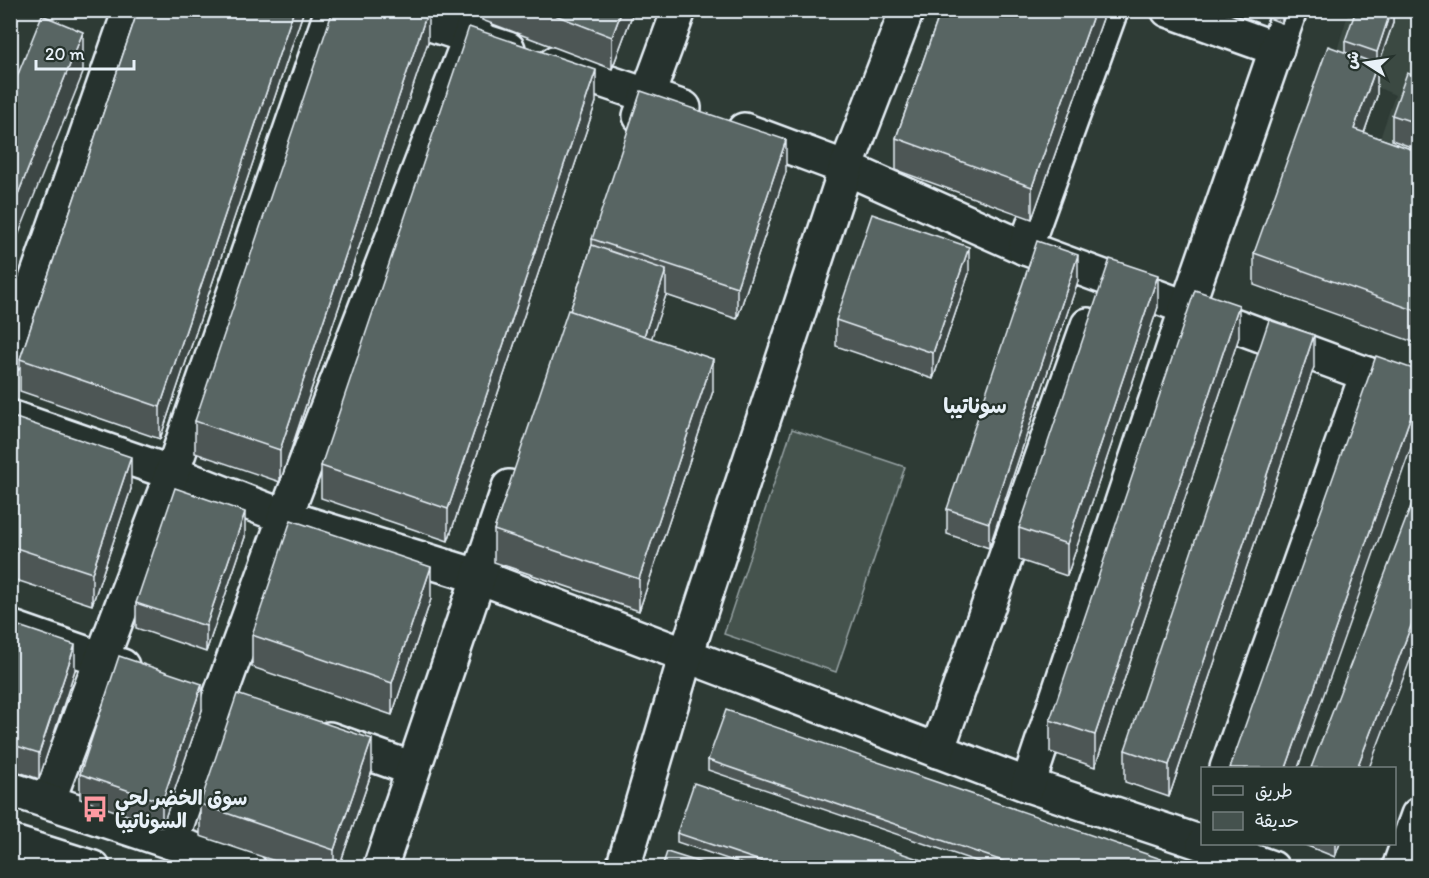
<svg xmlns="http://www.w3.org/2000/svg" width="1429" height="878" font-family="Itim,'Playpen Sans Arabic',sans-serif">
<rect width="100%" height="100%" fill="#2e3b35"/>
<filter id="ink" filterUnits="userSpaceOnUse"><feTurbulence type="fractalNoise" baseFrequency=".0167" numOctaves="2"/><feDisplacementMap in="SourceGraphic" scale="12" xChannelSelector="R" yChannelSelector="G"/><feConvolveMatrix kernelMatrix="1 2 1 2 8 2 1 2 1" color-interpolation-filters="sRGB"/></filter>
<g filter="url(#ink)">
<path fill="#3b4843" d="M1349,11H1418V165L1376,150L1395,95L1332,67Z"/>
<path fill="#45524e" stroke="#96a2a3" stroke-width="1.5" d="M792,429L905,467L836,672L724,634Z"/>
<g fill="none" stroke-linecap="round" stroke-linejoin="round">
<g stroke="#e8f1f8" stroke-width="38">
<g id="street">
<path d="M387,10L508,49"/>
<path d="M1168,10L1277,49"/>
<path d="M554,64L684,108"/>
<path d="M640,116L679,10"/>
<path d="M744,130L846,168L1025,248L1418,393"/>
<path d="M1025,248L1111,10"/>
<path d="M10,354L130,10"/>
<path d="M10,417L172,473L285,517L477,576L1028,785L1202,843"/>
<path d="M10,627L122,666"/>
<path d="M329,739L413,769"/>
<path d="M937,751L1088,325"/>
<path d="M1227,768L1367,374"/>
<path d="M1028,785L1187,307L1290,10"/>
<path d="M48,801L172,473L332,10"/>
<path d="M171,842L219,699L285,517L470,37L478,10"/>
<path d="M1204,844L1272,868"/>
<path d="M380,868L509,487"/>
<path d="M623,868L686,655L846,168L907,10"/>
<path d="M1399,868L1418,815"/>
</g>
</g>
<g stroke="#e8f1f8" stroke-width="38">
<g id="primary">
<path d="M10,789L249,868"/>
<path d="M10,842L93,868"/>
</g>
</g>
<use href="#street" stroke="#26332d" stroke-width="33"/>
<use href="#primary" stroke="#26332d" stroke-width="33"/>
</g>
<g fill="#4d5755" stroke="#e8f1f8" stroke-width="1.5">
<path d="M138,10H304L160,439L20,391V359Z"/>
<path d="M482,10H634L612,69L482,20Z"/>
<path d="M941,10H1106L1032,219L896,170V138Z"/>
<path d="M1247,10H1287L1282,23Z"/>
<path d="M1393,10V23L1377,69V96L1364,133L1419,152V344L1254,285V253L1345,53V41Z"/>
<path d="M428,42L280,482L195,453V421Z"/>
<path d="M1419,77V150L1392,140V115Z"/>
<path d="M596,102L448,541L321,498V466Z"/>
<path d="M786,172L737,319L666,295L651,338L713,391L639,611L494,562V530L570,311L592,245V239Z"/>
<path d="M969,273L933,379L836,346V320Z"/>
<path d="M1078,281L989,548L947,534V509Z"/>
<path d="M1158,307L1067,576L1019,560V528Z"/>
<path d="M1239,337L1095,767L1050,752V720Z"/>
<path d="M1314,367L1169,797L1125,782V750Z"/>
<path d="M10,416L131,489L92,605L10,578Z"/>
<path d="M245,537L206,652L136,628V603Z"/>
<path d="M431,599L392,715L252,667V635Z"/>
<path d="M10,623L75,670L39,779L10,769Z"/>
<path d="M202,710L162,827L80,799V774Z"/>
<path d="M708,760L1164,867H993L708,770Z"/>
<path d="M372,771L339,867H293L200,836V804Z"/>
<path d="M677,833L942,867H751L677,842Z"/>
<path d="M1300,843H1340L1335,857Z"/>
</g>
<g fill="#3e4745" stroke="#e8f1f8" stroke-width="1.5">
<path d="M294,10H304L160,439V407Z"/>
<path d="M428,10V42L280,482V450Z"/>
<path d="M622,10H634L612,69V37Z"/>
<path d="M1095,10H1106L1032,219V187Z"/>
<path d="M1282,10H1287L1282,23Z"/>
<path d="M1391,10H1393V23L1377,69V96L1354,161V129L1377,65V52Z"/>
<path d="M83,32V73L10,256V214Z"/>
<path d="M596,70V102L448,541V509Z"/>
<path d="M786,140V172L737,319V287Z"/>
<path d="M969,247V273L933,379V353Z"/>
<path d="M1078,255V281L989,548V523Z"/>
<path d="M666,270V295L642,367V342Z"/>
<path d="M1158,275V307L1067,576V544Z"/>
<path d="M1239,305V337L1095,767V735Z"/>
<path d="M1314,335V367L1169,797V765Z"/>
<path d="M713,359V391L639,611V579Z"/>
<path d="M1419,393V425L1298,768H1286Z"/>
<path d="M131,457V489L92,605V573Z"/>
<path d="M245,512V537L206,652V626Z"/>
<path d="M431,567V599L392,715V683Z"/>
<path d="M1419,605V637L1369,768H1357Z"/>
<path d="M75,645V670L39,779V753Z"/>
<path d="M202,684V710L162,827V802Z"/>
<path d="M372,739V771L339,867H334V850Z"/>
<path d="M1335,843H1340L1335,857Z"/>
</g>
<g fill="#596563" stroke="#e8f1f8" stroke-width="1.5">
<path d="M138,10H294L160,407L20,359Z"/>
<path d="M333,10H428L280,450L195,421Z"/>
<path d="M542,10H622L612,37Z"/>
<path d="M941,10H1095L1032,187L896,138Z"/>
<path d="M1356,10H1391L1377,52L1345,41Z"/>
<path d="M42,15L83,32L10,214V94Z"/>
<path d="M469,27L596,70L448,509L321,466Z"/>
<path d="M1328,46L1377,64L1354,129L1419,152V312L1254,253Z"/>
<path d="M1407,73L1419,77V124L1392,115Z"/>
<path d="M641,91L786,140L737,287L592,239Z"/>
<path d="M872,214L969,247L933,353L836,320Z"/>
<path d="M1037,241L1078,255L989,523L947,509Z"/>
<path d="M592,245L666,270L644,336L570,311Z"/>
<path d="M1110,259L1158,275L1067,544L1019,528Z"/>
<path d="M1195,290L1239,305L1095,735L1050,720Z"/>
<path d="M568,310L713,359L639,579L494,530Z"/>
<path d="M1269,320L1314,335L1169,765L1125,750Z"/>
<path d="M1376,356L1419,371V393L1286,768H1230Z"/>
<path d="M10,416L131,457L92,573L10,546Z"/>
<path d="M1419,485V605L1357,768H1311Z"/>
<path d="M175,488L245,512L206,626L136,603Z"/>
<path d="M291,520L431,567L392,683L252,635Z"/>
<path d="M10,623L75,645L39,753L10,744Z"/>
<path d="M119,656L202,684L162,802L80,774Z"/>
<path d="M237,694L372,739L334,850L200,804Z"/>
<path d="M726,710L1164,860L1162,867H1020L708,760Z"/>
<path d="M694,783L942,867H778L677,833Z"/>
<path d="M667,852L714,867H662Z"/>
</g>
</g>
<defs>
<g id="bus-bare" transform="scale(2.07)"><path d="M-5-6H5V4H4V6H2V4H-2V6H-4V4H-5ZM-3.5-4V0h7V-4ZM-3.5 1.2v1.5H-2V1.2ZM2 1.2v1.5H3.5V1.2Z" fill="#ff9aa2" stroke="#26332d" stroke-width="2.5" paint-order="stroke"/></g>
</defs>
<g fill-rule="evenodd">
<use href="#bus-bare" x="95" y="809"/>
</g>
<g text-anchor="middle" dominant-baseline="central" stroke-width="4.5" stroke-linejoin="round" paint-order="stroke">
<g font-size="20" font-weight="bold" fill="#e8f1f8" stroke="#26332d" text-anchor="start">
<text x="115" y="798">سوق الخضر لحي<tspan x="115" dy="23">السوناتيبا</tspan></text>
</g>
<g font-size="21" font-weight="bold" fill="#e8f1f8" stroke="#26332d">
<text x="975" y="405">سوناتيبا</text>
</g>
</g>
<rect width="1429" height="878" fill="none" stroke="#26332d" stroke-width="36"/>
<rect x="18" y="18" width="1393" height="842" fill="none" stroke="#e8f1f8" stroke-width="2" filter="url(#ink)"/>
<rect x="1201" y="767" width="195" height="78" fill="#26332d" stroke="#747f7e" stroke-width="1.5"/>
<rect x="1213" y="786" width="30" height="9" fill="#26332d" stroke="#747f7e" stroke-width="1.5"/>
<text x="1255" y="797" font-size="18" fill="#e8f1f8">طريق</text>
<rect x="1213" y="812" width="30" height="18" fill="#45524e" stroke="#747f7e" stroke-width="1.5"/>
<text x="1255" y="827" font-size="18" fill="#e8f1f8">حديقة</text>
<g transform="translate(1366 63) rotate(282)" stroke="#26332d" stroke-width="4.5" paint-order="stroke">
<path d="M0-4.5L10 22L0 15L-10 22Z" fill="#e8f1f8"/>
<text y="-9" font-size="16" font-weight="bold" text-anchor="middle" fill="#e8f1f8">ش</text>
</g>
<path d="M36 60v9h98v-9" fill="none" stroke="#e8f1f8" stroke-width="3"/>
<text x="45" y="60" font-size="18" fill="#e8f1f8" stroke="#26332d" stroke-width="4.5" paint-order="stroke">20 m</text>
</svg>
